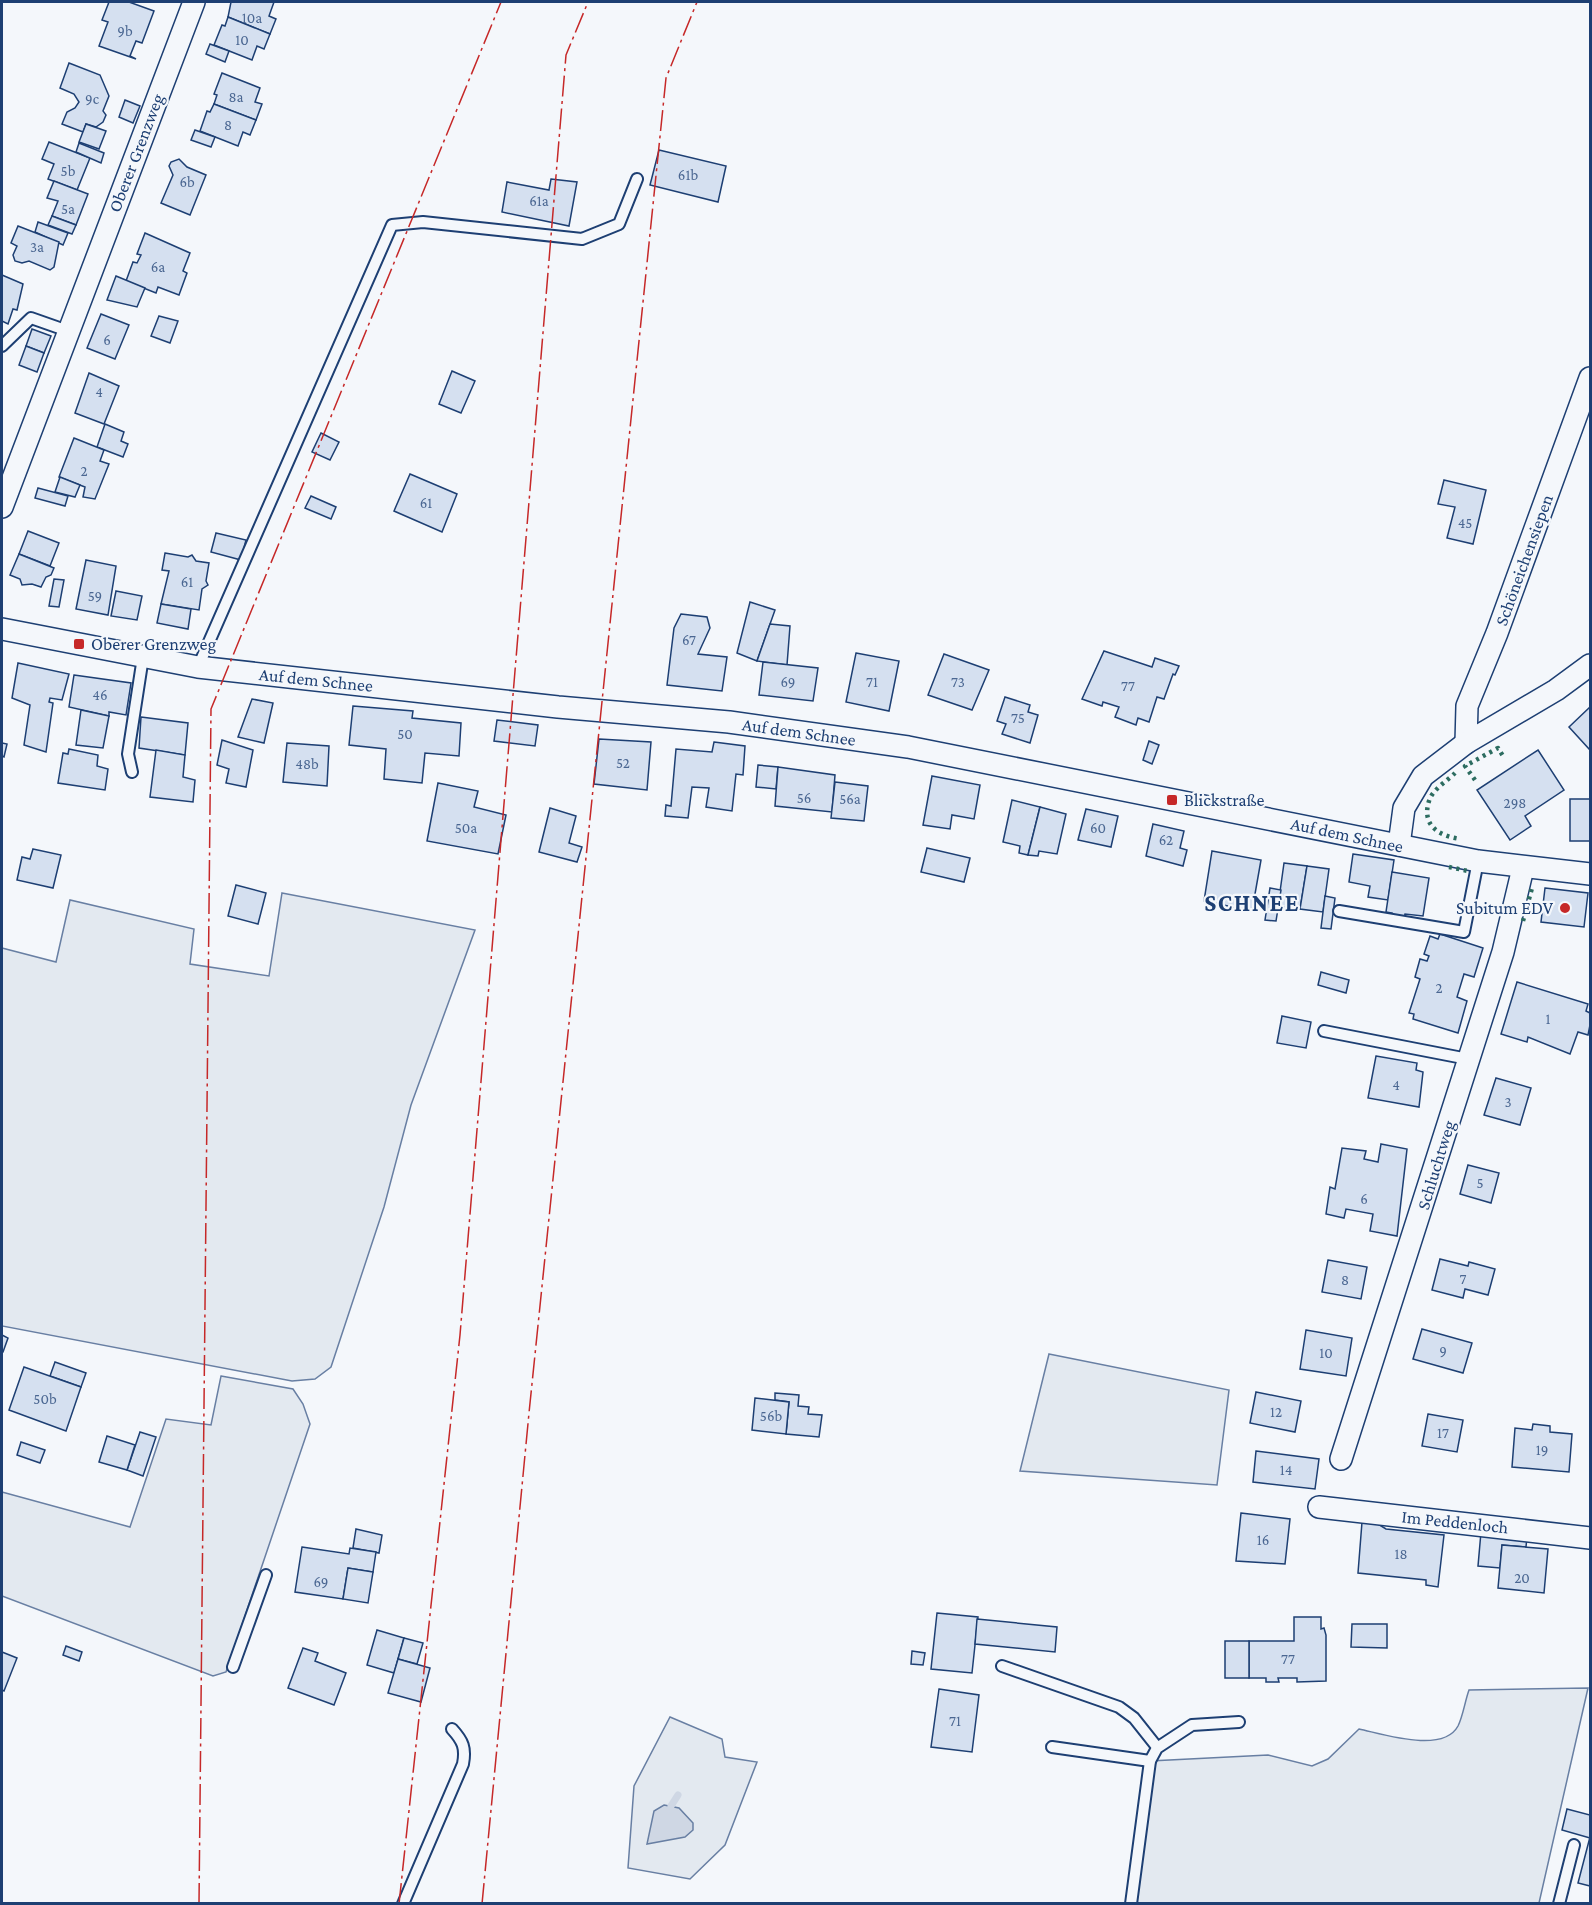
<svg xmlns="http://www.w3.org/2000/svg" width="1592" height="1905" font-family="'Crimson Pro',serif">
<rect width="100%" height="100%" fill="#f4f7fb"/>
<g fill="#e3e9f0" stroke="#687fa3" stroke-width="1.5">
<path d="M282,893L475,930L411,1105L384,1207L331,1367L315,1379L292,1381L2,1326V948L56,962L70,900L194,929L190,964L269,976Z"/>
<path d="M1049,1354L1229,1390L1217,1485L1020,1471Z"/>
<path d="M221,1376L293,1389L303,1404L310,1424L226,1672L213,1676L2,1596V1492L130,1527L166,1419L211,1425Z"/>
<path d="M1588,1688L1539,1903L1131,1904L1150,1761L1268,1755L1312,1766L1328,1759L1359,1729C1383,1734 1443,1754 1458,1726C1463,1716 1465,1701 1469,1690Z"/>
<path d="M670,1717L722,1739L725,1757L757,1762L725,1845L690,1879L628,1868L634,1786Z"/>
</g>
<path fill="#cfd7e4" stroke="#687fa3" stroke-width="1.5" d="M664,1805L679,1808L693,1823V1830L685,1837L647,1844L654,1811Z"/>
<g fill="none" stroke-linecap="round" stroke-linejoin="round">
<path stroke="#cfd7e4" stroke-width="7" d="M671,1806L678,1795"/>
</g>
<g fill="#d5e0f0" stroke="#1d3f73" stroke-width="1.5">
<path d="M109,2H129L154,11L142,43L136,41L130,56L136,59L99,46L108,22L102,20Z"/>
<path d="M231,2H274L269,16L276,19L270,34L228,17Z"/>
<path d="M228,17L270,34L264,49L257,46L252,60L214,45L222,25L225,26Z"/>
<path d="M210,44L229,51L225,62L206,54Z"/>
<path d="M69,63L100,75L109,96L103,111L106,115L103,122L96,127L86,124L83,132L62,124L67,112L75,108L79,102L74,94L60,88Z"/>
<path d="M222,73L260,88L255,102L262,104L256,120L214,104L217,95L214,94Z"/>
<path d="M125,100L140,106L133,123L119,117Z"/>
<path d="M214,104L256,120L250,135L243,132L238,146L200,131L207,111L210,112Z"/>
<path d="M86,124L106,131L99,149L79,142Z"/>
<path d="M195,130L215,137L211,147L191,140Z"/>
<path d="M49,142L90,158L77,190L48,179L54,164L42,159Z"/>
<path d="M79,143L104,153L101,163L76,152Z"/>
<path d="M659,150L726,166L718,202L650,185Z"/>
<path d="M179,159L187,167L206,175L190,215L161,203L173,175L169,166L171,162Z"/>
<path d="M551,179L577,182L569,226L502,212L507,182L549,190Z"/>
<path d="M54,181L88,194L76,225L52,216L58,201L47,198Z"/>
<path d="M52,216L76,225L72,234L48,225Z"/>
<path d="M38,222L68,233L63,245L35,232Z"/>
<path d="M18,226L59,242L54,267L50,270L29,261L22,263L15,261L13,255L17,246L11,243Z"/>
<path d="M145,233L190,253L183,271L187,273L179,295L158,287L156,293L126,281L133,262L137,263L141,255L137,254Z"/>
<path d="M2,275L23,284L17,310L13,309L8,324L2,321Z"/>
<path d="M116,276L145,288L137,307L107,300Z"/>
<path d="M101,314L129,325L115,359L87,348Z"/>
<path d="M159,316L178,321L170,343L151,336Z"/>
<path d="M32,329L51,336L44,353L26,346Z"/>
<path d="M26,346L44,353L37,372L19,365Z"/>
<path d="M452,371L475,381L461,413L439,404Z"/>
<path d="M89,373L119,386L104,424L75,413Z"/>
<path d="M105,424L124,432L121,441L128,444L123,457L97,447Z"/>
<path d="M321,433L339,442L330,460L312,452Z"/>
<path d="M74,438L104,450L100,461L109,464L95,499L83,497L85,487L59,477Z"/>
<path d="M410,474L457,494L442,532L394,511Z"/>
<path d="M60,477L80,485L75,497L55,492Z"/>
<path d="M1444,480L1486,490L1473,544L1447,538L1455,507L1438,504Z"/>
<path d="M38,488L68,496L65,506L35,498Z"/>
<path d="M311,496L336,507L331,519L305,508Z"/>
<path d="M28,531L59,543L50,566L19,554Z"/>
<path d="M216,533L246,540L241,560L211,552Z"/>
<path d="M165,553L188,557L192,555L196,561L209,563L206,581L208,585L202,589L199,610L161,604L169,571L162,570Z"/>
<path d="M19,554L54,568L51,575L46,577L41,587L32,584L22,585L20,579L10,575Z"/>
<path d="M86,560L116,566L108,615L76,609Z"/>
<path d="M54,579L64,580L59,607L49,606Z"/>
<path d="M116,591L142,596L137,620L111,616Z"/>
<path d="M750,602L775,610L757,661L737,653Z"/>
<path d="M161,604L191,609L188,629L157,623Z"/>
<path d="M681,614L707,617L710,628L698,654L727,657L722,691L667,685L674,628Z"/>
<path d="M770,624L790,626L787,665L757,661Z"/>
<path d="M1104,651L1152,667L1155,658L1179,666L1175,675L1173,674L1164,699L1157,697L1149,722L1138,718L1136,725L1115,717L1119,707L1103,702L1102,706L1082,699Z"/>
<path d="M856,653L899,661L889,711L846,702Z"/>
<path d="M944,654L989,670L972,710L928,695Z"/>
<path d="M763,662L818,668L813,701L759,695Z"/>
<path d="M18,663L69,674L62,700L50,698L49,702L53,703L46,752L24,745L30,705L12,698Z"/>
<path d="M74,675L131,683L126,715L109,712V716L69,707Z"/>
<path d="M1005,697L1030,705L1028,712L1038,715L1030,743L1002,734L1006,724L997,721Z"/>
<path d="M252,699L273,703L264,743L238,737Z"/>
<path d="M353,706L413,711L412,718L461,723L459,756L425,753L422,783L384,779L386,749L349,745Z"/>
<path d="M1590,707V750L1569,727Z"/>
<path d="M81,710L109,716L103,748L76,745Z"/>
<path d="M141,717L188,723L185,755L139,748Z"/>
<path d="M497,720L538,725L535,746L494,741Z"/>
<path d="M599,739L651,742L647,790L594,784Z"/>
<path d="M222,740L253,750L246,787L226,783L229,769L217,765Z"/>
<path d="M1149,741L1159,745L1152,764L1143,760Z"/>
<path d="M714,742L745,746L743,775L736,774L732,811L706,807L709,788L692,787L688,818L665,816L666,805L671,806L676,749L712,752Z"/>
<path d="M2,743L7,744L4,757L2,756Z"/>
<path d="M287,743L329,746L327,786L283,782Z"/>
<path d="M69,749L98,755L97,766L108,769L105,790L58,783L63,753L68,754Z"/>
<path d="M156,750L185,755L183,777L195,780L193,802L150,797Z"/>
<path d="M1538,750L1564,790L1525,816L1531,826L1510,840L1477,790Z"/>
<path d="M758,765L778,767L776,789L756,787Z"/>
<path d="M778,767L835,775L832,812L775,806Z"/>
<path d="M932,776L980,785L974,819L952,815L950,829L923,825Z"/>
<path d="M835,782L868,786L864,821L831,818Z"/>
<path d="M438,783L478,791L474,807L506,815L498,854L427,841Z"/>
<rect x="1570" y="799" width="20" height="42"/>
<path d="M1012,800L1040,807L1028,855L1019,853L1020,846L1003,842Z"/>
<path d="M1040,807L1066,814L1057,854L1039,851L1038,856L1028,855Z"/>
<path d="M550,808L576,816L569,843L582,847L577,862L539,852Z"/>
<path d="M1086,809L1118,816L1111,847L1078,840Z"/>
<path d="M1153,824L1184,831L1180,848L1187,850L1183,866L1146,856Z"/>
<path d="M927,848L970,858L964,882L921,872Z"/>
<path d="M33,849L61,855L53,888L17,880L22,857L30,859Z"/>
<path d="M1212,851L1261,860L1252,911L1204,901Z"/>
<path d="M1353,854L1394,860L1388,900L1368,897L1370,886L1349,882Z"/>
<path d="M1284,863L1307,866L1300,909L1278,906Z"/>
<path d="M1307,866L1329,869L1323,912L1300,909Z"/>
<path d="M1392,872L1429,878L1423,916L1405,914L1404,918L1391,916L1392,913L1386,912Z"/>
<path d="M236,885L266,893L258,924L228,916Z"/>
<path d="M1270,888L1281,890L1276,921L1265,920Z"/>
<path d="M1545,888L1588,893L1584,927L1541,922Z"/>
<path d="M1325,896L1335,898L1331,929L1321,928Z"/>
<path d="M1440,934L1483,948L1474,977L1464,974L1457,997L1467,1001L1458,1033L1413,1019L1414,1014L1409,1013L1420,979L1415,977L1420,959L1427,961L1429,956L1424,954L1430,936L1438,939Z"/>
<path d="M1321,972L1349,980L1346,993L1318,985Z"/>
<path d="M1517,982L1588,1004L1586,1011L1590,1013V1025L1588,1035L1578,1032L1570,1054L1528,1037L1527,1042L1501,1034Z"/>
<path d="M1282,1016L1311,1022L1306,1048L1277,1043Z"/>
<path d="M1376,1056L1417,1063L1416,1070L1423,1072L1419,1107L1368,1098Z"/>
<path d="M1496,1078L1531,1088L1520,1125L1484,1115Z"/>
<path d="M1381,1144L1407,1149L1397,1236L1370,1231L1373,1214L1346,1209L1344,1218L1326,1214L1330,1187L1335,1189L1342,1148L1366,1151L1364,1159L1378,1162Z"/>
<path d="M1468,1165L1499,1173L1491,1203L1460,1194Z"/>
<path d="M1440,1259L1468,1266L1469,1262L1495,1269L1488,1295L1465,1289L1463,1298L1432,1290Z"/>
<path d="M1328,1260L1367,1267L1361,1299L1322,1292Z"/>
<path d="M1422,1329L1472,1343L1463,1373L1413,1359Z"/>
<path d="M1306,1330L1352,1338L1346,1376L1300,1369Z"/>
<path d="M2,1335L8,1338L3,1352H2Z"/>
<path d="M55,1362L86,1373L81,1387L50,1376Z"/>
<path d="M24,1367L81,1387L66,1431L9,1410Z"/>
<path d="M1256,1392L1301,1401L1295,1432L1250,1423Z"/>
<path d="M775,1393L799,1395L798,1406L809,1407L808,1414L822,1415L819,1437L786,1434L789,1402L775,1400Z"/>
<path d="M755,1398L789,1402L786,1434L752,1430Z"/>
<path d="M1428,1414L1463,1420L1457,1452L1422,1446Z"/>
<path d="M1533,1424L1550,1426V1432L1572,1434L1569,1472L1512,1467L1515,1428L1532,1430Z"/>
<path d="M140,1432L156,1437L143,1476L127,1470Z"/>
<path d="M107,1436L135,1445L127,1470L99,1462Z"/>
<path d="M21,1442L45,1450L40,1463L17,1455Z"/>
<path d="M1256,1451L1319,1459L1315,1489L1253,1482Z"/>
<path d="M1241,1513L1290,1519L1285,1564L1236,1561Z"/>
<path d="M1362,1522L1378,1524L1386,1529L1444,1535L1438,1587L1426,1585V1580L1358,1573Z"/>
<path d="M356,1529L382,1535L379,1553L353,1548Z"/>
<path d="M1481,1532L1527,1536L1526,1547L1502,1545L1500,1568L1478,1566Z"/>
<path d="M1502,1545L1548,1549L1544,1593L1498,1588Z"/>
<path d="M302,1547L349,1554L350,1548L376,1552L373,1572L348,1568L343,1599L295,1592Z"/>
<path d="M348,1568L373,1572L368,1603L343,1599Z"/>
<path d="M937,1613L978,1617L972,1673L931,1669Z"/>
<path d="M1294,1617H1321V1629L1324,1628L1326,1635V1681L1297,1682V1678H1278L1279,1682H1266V1678H1249V1641H1294Z"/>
<path d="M977,1619L1057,1627L1055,1652L975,1644Z"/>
<path d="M1352,1624H1387V1648L1351,1647Z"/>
<path d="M377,1630L404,1638L394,1673L367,1665Z"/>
<path d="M404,1638L423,1643L417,1664L398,1659Z"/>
<rect x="1225" y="1641" width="24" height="37"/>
<path d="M66,1646L82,1652L79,1661L63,1655Z"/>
<path d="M303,1648L318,1653L315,1661L346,1673L334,1705L288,1688Z"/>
<path d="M912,1651L925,1653L923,1665L911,1664Z"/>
<path d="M2,1652L17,1658L4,1691L2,1690Z"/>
<path d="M398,1659L430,1668L421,1702L388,1693Z"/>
<path d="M939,1689L979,1695L972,1752L931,1747Z"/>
<path d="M1567,1809L1590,1815V1838L1562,1830Z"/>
<path d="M1590,1837V1886L1578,1883Z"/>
</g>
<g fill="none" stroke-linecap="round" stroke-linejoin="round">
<g stroke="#1d3f73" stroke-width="14">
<g id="service">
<path d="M2,346L31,318L68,331"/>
<path d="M198,667L392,225L423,222L582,239L619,224L637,179"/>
<path d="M132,772L128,754L143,657"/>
<path d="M1339,911L1464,932L1478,861"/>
<path d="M1324,1031L1468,1059"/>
<path d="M1002,1666L1119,1707L1134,1718L1157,1747"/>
<path d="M233,1667L266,1575"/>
<path d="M1052,1747L1150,1761"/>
<path d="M403,1904L463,1764C466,1748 463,1741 452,1729"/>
<path d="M1131,1904L1150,1761L1157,1748L1192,1725L1239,1722"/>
<path d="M1559,1904L1574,1845"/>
</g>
</g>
<g stroke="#1d3f73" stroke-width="24">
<g id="minor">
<path d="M2,507L194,2"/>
<path d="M2,629L198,667L558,707L729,722L908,747L1478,861L1590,874"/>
<path d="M1466,743L1467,706L1497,633L1590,378"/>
<path d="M1399,845L1404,808L1423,776L1466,743L1556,690L1590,665"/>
<path d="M1341,1459L1503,952L1523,868"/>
<path d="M1319,1507L1590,1538"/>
</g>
</g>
<use href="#service" stroke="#f4f7fb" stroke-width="10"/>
<use href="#minor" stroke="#f4f7fb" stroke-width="21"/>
<g stroke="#2c6c60" stroke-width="4.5" stroke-dasharray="3 4.5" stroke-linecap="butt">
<path d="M1455,773C1447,781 1432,790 1429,801C1421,826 1440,836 1460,839"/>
<path d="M1475,780L1465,766L1498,748L1503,756"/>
<path d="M1449,867L1468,871"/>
<path d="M1523,921L1532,888"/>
</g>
<g stroke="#c62828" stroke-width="1.5" stroke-dasharray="21 4.5 3 4.5" stroke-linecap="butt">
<path d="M199,1904L211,709L501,2"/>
<path d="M399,1904L460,1335L566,55L588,2"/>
<path d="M482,1904L529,1413L666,78L697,2"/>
</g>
</g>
<g fill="#c62828" stroke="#f4f7fb" stroke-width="2">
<rect x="73" y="638" width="12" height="12" rx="3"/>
<rect x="1166" y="794" width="12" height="12" rx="3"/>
<circle cx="1565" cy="908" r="6"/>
</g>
<g text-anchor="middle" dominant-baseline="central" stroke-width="4.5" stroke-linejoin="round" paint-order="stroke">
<g font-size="15" fill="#4b6792">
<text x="252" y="18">10a</text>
<text x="125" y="31">9b</text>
<text x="242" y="40">10</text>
<text x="236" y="97">8a</text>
<text x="92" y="99">9c</text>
<text x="228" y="125">8</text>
<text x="68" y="171">5b</text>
<text x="688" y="175">61b</text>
<text x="187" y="182">6b</text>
<text x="539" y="201">61a</text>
<text x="68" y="209">5a</text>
<text x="37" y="247">3a</text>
<text x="158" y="267">6a</text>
<text x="107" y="340">6</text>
<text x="99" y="392">4</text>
<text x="84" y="471">2</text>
<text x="426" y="503">61</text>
<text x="1465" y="523">45</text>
<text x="187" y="582">61</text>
<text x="95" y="596">59</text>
<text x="689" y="640">67</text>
<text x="788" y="682">69</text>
<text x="872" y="682">71</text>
<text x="958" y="682">73</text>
<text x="1128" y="686">77</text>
<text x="100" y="695">46</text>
<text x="1018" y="718">75</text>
<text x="405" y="734">50</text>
<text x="623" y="763">52</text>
<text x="307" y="764">48b</text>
<text x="804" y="798">56</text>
<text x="850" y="799">56a</text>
<text x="1515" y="803">298</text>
<text x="466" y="828">50a</text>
<text x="1098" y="828">60</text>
<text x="1166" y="840">62</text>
<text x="1439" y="988">2</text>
<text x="1548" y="1019">1</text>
<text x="1396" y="1085">4</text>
<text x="1508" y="1102">3</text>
<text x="1480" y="1183">5</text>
<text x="1364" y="1199">6</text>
<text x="1463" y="1279">7</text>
<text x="1345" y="1280">8</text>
<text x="1443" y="1351">9</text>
<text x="1326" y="1353">10</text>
<text x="45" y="1399">50b</text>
<text x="1276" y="1412">12</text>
<text x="771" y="1416">56b</text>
<text x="1443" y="1433">17</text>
<text x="1542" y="1450">19</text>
<text x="1286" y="1470">14</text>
<text x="1263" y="1540">16</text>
<text x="1401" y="1554">18</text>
<text x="1522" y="1578">20</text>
<text x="321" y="1582">69</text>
<text x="1288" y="1659">77</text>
<text x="955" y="1721">71</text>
</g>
<g font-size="18" fill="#1d3f73" stroke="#f4f7fb">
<text transform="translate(136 153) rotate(-69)">Oberer Grenzweg</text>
<text transform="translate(1524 560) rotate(-70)">Schöneichensiepen</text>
<text transform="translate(316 680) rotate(6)">Auf dem Schnee</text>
<text transform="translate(799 732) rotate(8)">Auf dem Schnee</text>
<text transform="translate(1347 835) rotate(12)">Auf dem Schnee</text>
<text transform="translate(1436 1165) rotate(-73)">Schluchtweg</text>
<text transform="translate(1455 1522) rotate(6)">Im Peddenloch</text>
</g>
<g font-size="18" fill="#1d3f73" stroke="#f4f7fb" text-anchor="start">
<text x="91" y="644">Oberer Grenzweg</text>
<text x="1184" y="800">Blickstraße</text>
<text x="1553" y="908" text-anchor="end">Subitum EDV</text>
</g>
<g font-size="24" font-weight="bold" letter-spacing="1.5" fill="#1d3f73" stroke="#f4f7fb">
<text x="1252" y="902">SCHNEE</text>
</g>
</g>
<rect width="1592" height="1905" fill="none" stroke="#1d3f73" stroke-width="6"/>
</svg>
